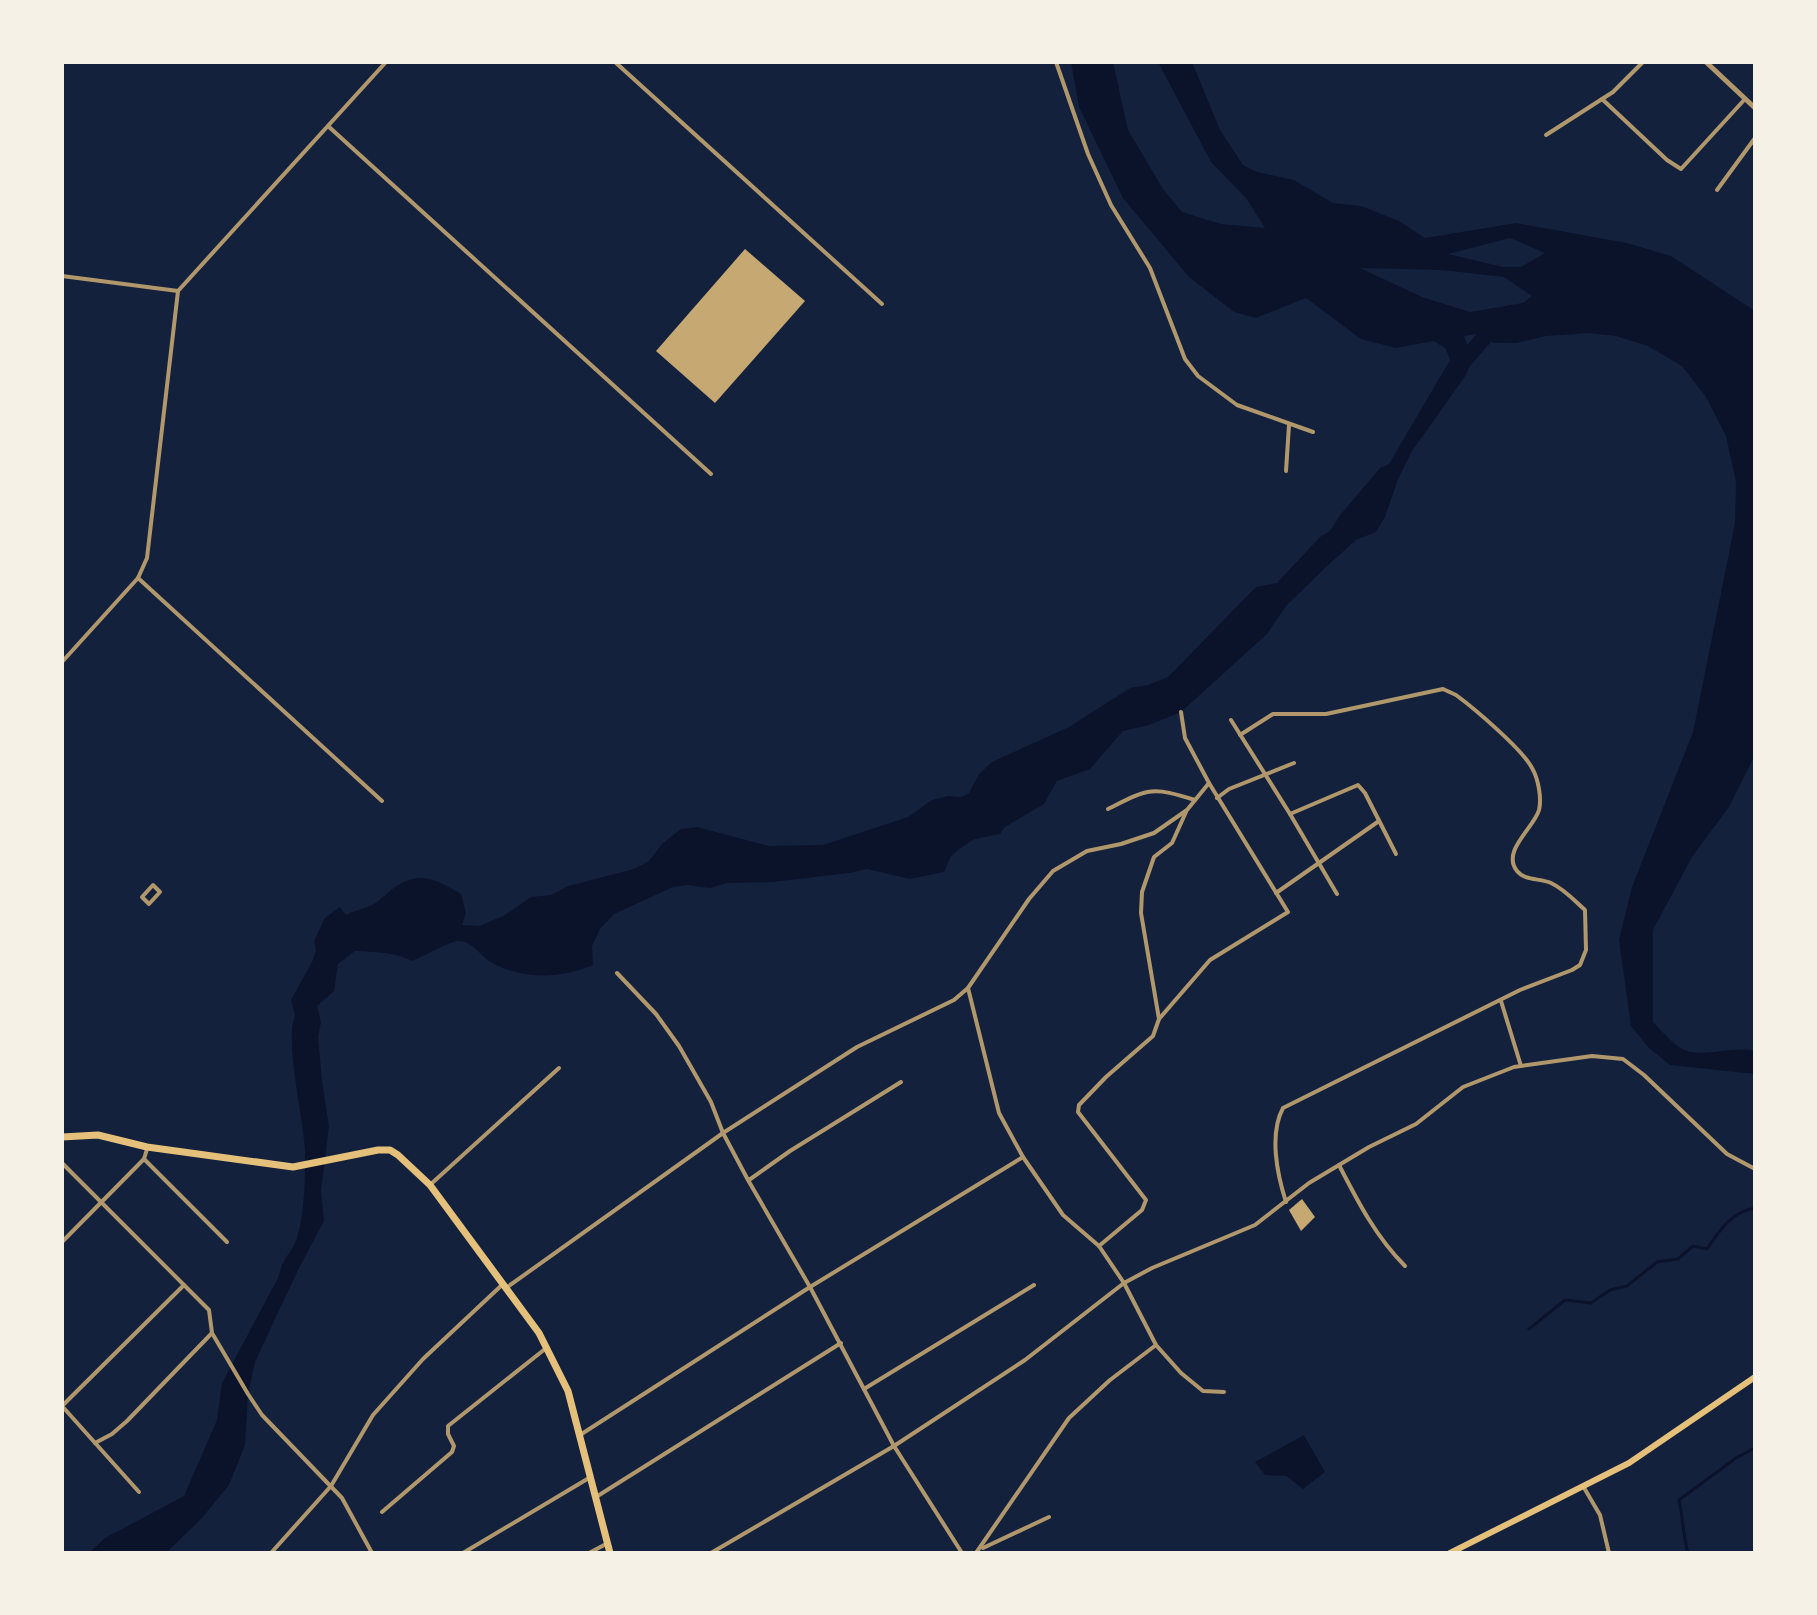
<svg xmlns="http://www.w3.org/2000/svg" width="1817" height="1615" font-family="Signika,sans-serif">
<rect width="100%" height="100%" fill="#14213d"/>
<g fill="#0b132b" fill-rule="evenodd">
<path d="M1071,62H1113L1128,130L1163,189L1182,212L1221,224L1265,228L1246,198L1211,162L1158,62H1192L1220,130L1243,165L1257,172L1294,180L1333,203L1361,206L1399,221L1425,238L1516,223L1627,243L1671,256L1755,311V755L1729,807L1692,857L1653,930V1022C1663,1032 1678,1051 1692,1052C1714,1055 1733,1046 1755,1051V1074L1670,1065L1649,1048L1631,1026L1619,940L1632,887L1693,732L1735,523L1736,482L1726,436L1706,397L1682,366L1648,346L1616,336L1589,333L1546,336L1516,343H1494L1476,334L1464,336L1472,359L1466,375L1412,451L1398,479L1385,517L1376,532L1356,540L1326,567L1286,606L1267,634L1181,712L1149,725L1123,731L1090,769L1057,781L1044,804L1005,827L1000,834L975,839L965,845L951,856L944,872L910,879L867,869L849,873L773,882L727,883L710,888L687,885L673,887L614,914L600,929L592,946L593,965C560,979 520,980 489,961C479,954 472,941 458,941C448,942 423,957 412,961C395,952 375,952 355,951L338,964L334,991L317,1006L321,1022L318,1037L322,1081L329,1126L321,1191L324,1221L298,1270L255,1362L248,1394L245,1445L229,1485L201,1519L166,1553H89L105,1538L184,1496L217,1420L222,1383L279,1276C283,1256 293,1252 297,1238C305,1211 305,1178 305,1151C304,1121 284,1039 295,1016L291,1000L312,962L316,951L314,941L325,918L340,907L346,915C354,911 362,909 370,906C377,903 385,895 391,890C419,869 435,879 461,894L466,913L462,925L480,926L505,915L531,897L551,895L568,886L634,869L649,861L663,843L681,829L697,827L769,846L823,845L908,817L932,800L948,796L961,797L969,793L979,774L992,762L1069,727L1130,688L1148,685L1168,677L1256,587L1277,583L1320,537L1330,531L1341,514L1380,468L1389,464L1450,360L1446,349L1434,341L1396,348L1361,339L1306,298L1256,318L1234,312L1189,277L1123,198L1079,107ZM1510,238L1545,253L1521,267H1503L1448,254ZM1360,268L1442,270L1504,277L1532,296L1523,303L1470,312L1422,297Z"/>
<path d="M1304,1435L1325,1472L1303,1489L1286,1476L1265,1475L1255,1462Z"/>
</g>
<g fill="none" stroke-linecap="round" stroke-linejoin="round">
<g stroke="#0b132b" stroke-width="3">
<path d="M1529,1329L1565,1300L1591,1303L1610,1290L1627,1286L1657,1262L1678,1259L1693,1246L1707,1249C1720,1230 1731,1212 1755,1208"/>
<path d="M1688,1553C1683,1535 1683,1518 1679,1500L1736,1458L1755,1448"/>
</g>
<path stroke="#0b132b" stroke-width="16" d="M1456,370L1489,332L1500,331"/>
</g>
<g fill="#c6a872">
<path d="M745,249L805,301L715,403L656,351Z"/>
<path d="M1302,1199L1315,1217L1301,1231L1289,1210Z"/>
</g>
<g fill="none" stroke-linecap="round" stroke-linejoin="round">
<g stroke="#b1986c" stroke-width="4">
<path d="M615,62L882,304"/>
<path d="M1056,62L1088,154L1111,205L1150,268L1185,359L1198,376L1237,405L1313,432"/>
<path d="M1602,99L1667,160L1681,169L1745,99"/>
<path d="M328,126L711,474"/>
<path d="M1546,135L1613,92L1643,62"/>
<path d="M1717,190L1755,138"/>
<path d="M62,276L178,291L386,62"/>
<path d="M1286,471L1289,425"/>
<path d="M138,578L382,801"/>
<path d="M62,662L138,578L147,558L178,291"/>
<path d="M1231,720L1290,814L1337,894"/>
<path d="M1240,735L1273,714H1326L1443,689L1456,695C1475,709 1522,749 1532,768C1538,778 1542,798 1539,810C1534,828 1501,851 1517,871C1525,881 1540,878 1551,883C1564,889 1574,900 1585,910L1586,950L1580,965L1572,970L1520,990L1283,1108C1269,1134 1277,1174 1286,1202"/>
<path d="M1217,798L1229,789L1294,763"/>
<path d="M1108,809C1148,789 1151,786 1195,800"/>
<path d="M1290,814L1358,785L1365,793L1396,854"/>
<path d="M153,885L160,892L149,904L142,897Z"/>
<path d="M1276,893L1379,821"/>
<path d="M617,973L656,1014L679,1046L711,1102L723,1133L748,1180L810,1287L894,1446L962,1553"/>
<path d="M968,988L999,1113L1023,1157L1063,1215L1099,1246L1124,1283L1156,1345L1181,1373L1203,1391L1224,1392"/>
<path d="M1501,1001L1521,1066"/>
<path d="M1159,1019L1210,960L1288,912L1209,783"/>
<path d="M144,1159L227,1242"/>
<path d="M62,1163L209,1310L212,1333L248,1394L262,1415L342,1498L372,1553"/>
<path d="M1339,1165C1358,1202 1376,1237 1405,1266"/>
<path d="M749,1180L790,1151L901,1082"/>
<path d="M431,1184L559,1068"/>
<path d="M62,1242L144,1159L147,1149"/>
<path d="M1099,1246L1142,1210L1146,1200L1078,1112L1079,1105L1106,1077L1153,1036L1159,1019L1141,913L1142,892L1154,857L1172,843L1186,812"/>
<path d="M506,1288L723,1133L857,1047L954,1000L968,988L1029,899L1053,871L1087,851L1121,844L1154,833L1187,810L1209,783L1185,738L1181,712"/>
<path d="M864,1389L1034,1285"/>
<path d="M62,1406L184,1285"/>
<path d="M62,1406L139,1492"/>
<path d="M580,1435L810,1287L1023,1157"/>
<path d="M95,1443L112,1434L127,1421L212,1333"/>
<path d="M1583,1486L1600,1515L1609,1553"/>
<path d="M596,1497L841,1343"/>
<path d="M382,1512L452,1452L454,1446L448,1434V1426L545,1349"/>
<path d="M983,1548L1049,1517"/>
<path d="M271,1553L331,1486L373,1415L423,1359L503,1284"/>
<path d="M463,1553L589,1478"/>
<path d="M589,1553L608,1543"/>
<path d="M711,1553L894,1446L1025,1360L1124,1283L1152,1268L1255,1225L1309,1183L1369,1147L1416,1124L1463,1087L1514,1067L1592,1056L1623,1059L1644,1075L1727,1154L1755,1169"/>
<path d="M976,1553L1069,1418L1110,1380L1156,1345"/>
</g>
<path stroke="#b1986c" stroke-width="5" d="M1706,62L1755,108"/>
<path stroke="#e5c07b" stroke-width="6" d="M1450,1553L1629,1463L1755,1377"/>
<path stroke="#e5c07b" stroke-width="7" d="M62,1137L98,1135L147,1147L293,1167L378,1150H390L398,1155L430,1185L539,1333L568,1391L610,1553"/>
</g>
<rect width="1817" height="1615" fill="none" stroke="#f6f1e7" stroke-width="128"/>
</svg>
